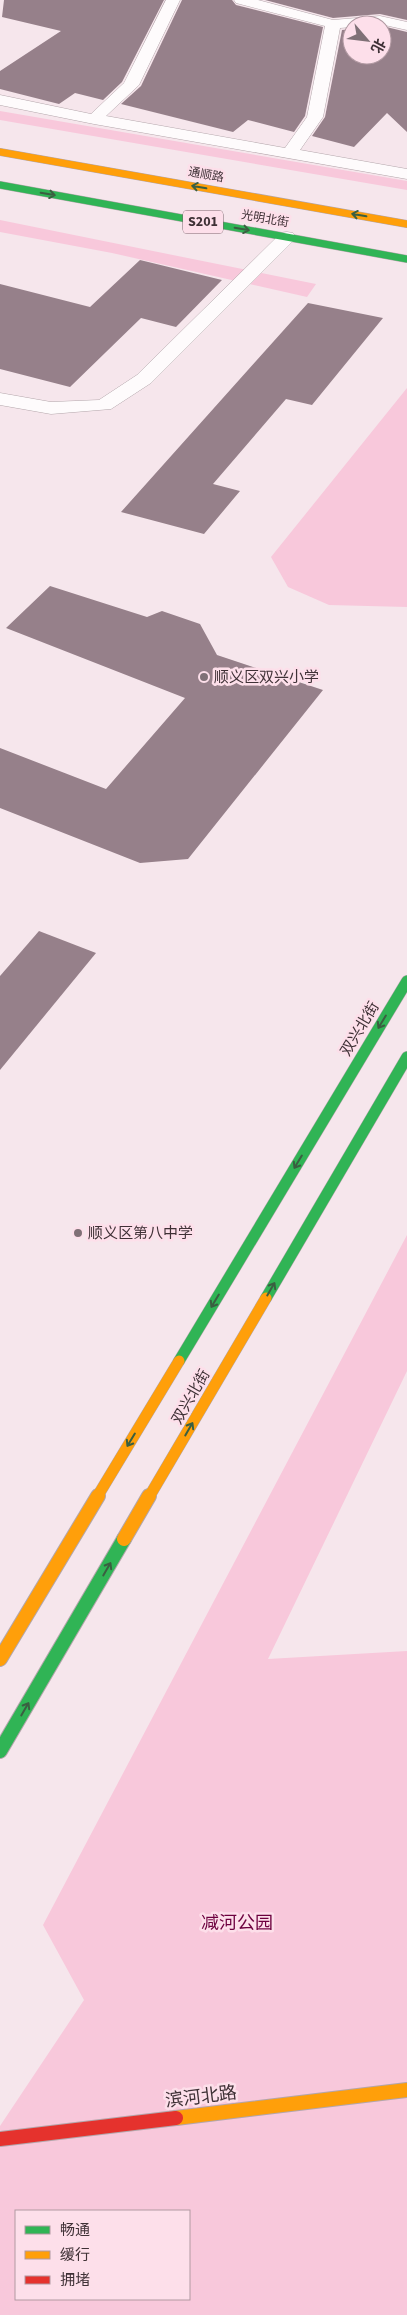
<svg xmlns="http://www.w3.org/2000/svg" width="407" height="2315" font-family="'Source Sans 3','Noto Sans SC',sans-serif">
<rect width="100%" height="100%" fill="#f6e6ec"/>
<g fill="#f8c8db" fill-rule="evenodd">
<path d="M0,111L407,181V190L0,120Z"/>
<path d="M0,220L316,284L307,297L112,253L0,232Z"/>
<path d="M407,388V607L329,605L288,587L271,557Z"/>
<path d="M407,1235V1371L268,1659L407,1651V2315H0V2126L84,2000L43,1925ZM16,2211H189V2299H16Z"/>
</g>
<g fill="#96808a">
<path d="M4,0H164L122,82L103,100L75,93L59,104L0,89V71L61,31L2,17Z"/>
<path d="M182,0H232L236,5L323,27L305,116L294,132L248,120L233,132L121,104L141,86Z"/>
<path d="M265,0H407V20L380,14L333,18Z"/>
<path d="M382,26L407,32V132L387,113L354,147L312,136L325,117L342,30L352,29V55H382Z"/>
<path d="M140,260L222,280L176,327L141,318L70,387L0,369V284L90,307Z"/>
<path d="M308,303L383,318L312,405L286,399L213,484L240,491L204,534L121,512Z"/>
<path d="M50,586L147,617L162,611L200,624L217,655L323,690L188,859L140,863L0,808V748L106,789L185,698L6,628Z"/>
<path d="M39,931L96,953L0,1070V976Z"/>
</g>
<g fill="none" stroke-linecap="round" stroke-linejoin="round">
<g stroke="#b3a6ab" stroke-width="1">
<path id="lane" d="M166,0H180L139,85L106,116L285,148L307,117L325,26L236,3L234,0H258L333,20L380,16L407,22V30L380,24L352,25V27L340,28L323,117L300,150L407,169V179L94,124L0,105V95L91,114L124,83Z"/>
</g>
<g stroke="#b3a6ab" stroke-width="1">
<path id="street" d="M287,232L293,233L296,237L293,241L151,383L111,409L51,414L0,405V393L51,402L99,400L137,375L281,233Z"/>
</g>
<g stroke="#b3a6ab" stroke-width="8">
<path id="fast-far2" d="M0,185L407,259"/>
</g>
<g stroke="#b3a6ab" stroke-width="12">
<g id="fast-far1">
<path d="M266,1298L407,1057"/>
<path d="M179,1361L407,981"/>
</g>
</g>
<g stroke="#b3a6ab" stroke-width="16">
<path id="fast" d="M0,1751L124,1539"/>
</g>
<g stroke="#b3a6ab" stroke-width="8">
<path id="slow-far2" d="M0,152L407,224"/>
</g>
<g stroke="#b3a6ab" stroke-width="12">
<g id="slow-far1">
<path d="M97,1497L179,1361"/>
<path d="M149,1497L266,1298"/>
</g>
</g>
<g stroke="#b3a6ab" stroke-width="16">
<g id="slow">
<path d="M124,1539L149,1496"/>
<path d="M0,1659L98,1496"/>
<path d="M176,2118L407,2090"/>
</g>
</g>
<g stroke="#b3a6ab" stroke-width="16">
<path id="jam" d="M0,2139L176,2118"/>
</g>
<use href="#lane" fill="#fefbfc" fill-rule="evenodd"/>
<use href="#street" fill="#fefbfc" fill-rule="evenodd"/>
<use href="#fast-far2" stroke="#30b455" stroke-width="7"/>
<use href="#fast-far1" stroke="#30b455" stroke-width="11"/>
<use href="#fast" stroke="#30b455" stroke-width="14"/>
<use href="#slow-far2" stroke="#ff9f0a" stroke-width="7"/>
<use href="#slow-far1" stroke="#ff9f0a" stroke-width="11"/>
<use href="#slow" stroke="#ff9f0a" stroke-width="14"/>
<use href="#jam" stroke="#e5322d" stroke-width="14"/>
</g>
<defs><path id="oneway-shaft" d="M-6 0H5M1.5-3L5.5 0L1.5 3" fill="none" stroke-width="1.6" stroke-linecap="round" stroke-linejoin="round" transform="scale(1.25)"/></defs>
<g stroke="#3a5f41">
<use href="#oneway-shaft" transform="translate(199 187) rotate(-170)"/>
<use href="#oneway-shaft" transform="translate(48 194) rotate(10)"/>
<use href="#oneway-shaft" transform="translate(359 215) rotate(-170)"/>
<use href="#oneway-shaft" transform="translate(242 229) rotate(10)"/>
<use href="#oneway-shaft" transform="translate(382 1022) rotate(121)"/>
<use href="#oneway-shaft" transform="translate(298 1162) rotate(121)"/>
<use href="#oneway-shaft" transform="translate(271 1289) rotate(-60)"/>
<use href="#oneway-shaft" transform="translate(215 1301) rotate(121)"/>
<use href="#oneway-shaft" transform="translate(189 1429) rotate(-60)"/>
<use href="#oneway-shaft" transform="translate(131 1440) rotate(121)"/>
<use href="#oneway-shaft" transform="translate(107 1569) rotate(-60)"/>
<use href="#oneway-shaft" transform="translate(25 1709) rotate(-60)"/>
</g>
<g fill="#7f7076" stroke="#fddfea" stroke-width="2">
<circle cx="204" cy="677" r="5"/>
<circle cx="78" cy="1233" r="5"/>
</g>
<g text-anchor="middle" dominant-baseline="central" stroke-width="5" stroke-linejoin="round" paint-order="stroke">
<g font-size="12" fill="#3f3136" stroke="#fddfea">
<text transform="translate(206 175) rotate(10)">通顺路</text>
<text transform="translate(265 219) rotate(10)">光明北街</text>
</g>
<rect fill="#fddfea" stroke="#78656c" stroke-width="1" x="183" y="210.5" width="40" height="23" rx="4"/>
<g font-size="14" font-weight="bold" fill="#3f3136">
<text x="203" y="222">S201</text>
</g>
<g font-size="15" fill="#3f3136" stroke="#fddfea" text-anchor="start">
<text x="214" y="677">顺义区双兴小学</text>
<text x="88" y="1233">顺义区第八中学</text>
</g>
<g font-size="15" fill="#3f3136" stroke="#fddfea">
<text transform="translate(360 1029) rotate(-59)">双兴北街</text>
<text transform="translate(191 1397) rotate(-60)">双兴北街</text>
</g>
<g font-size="18" fill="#6d003f" stroke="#fddfea">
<text x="237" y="1923">减河公园</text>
</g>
<g font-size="18" fill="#3f3136" stroke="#fddfea">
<text transform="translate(201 2097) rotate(-7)">滨河北路</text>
</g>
</g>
<rect x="15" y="2210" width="175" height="90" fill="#fddfea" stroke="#b199a2"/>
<rect x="25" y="2226" width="25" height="8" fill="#30b455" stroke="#b199a2"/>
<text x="60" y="2235" font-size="15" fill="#3f3136">畅通</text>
<rect x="25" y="2251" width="25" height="8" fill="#ff9f0a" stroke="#b199a2"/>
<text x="60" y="2260" font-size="15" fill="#3f3136">缓行</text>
<rect x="25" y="2276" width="25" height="8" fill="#e5322d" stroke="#b199a2"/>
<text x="60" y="2285" font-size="15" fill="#3f3136">拥堵</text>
<g transform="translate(367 40) rotate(118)"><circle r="24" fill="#fddfea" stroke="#b199a2"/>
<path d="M0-4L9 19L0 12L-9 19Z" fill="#7f7076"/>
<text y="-8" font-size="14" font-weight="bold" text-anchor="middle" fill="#3f3136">北</text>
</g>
</svg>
